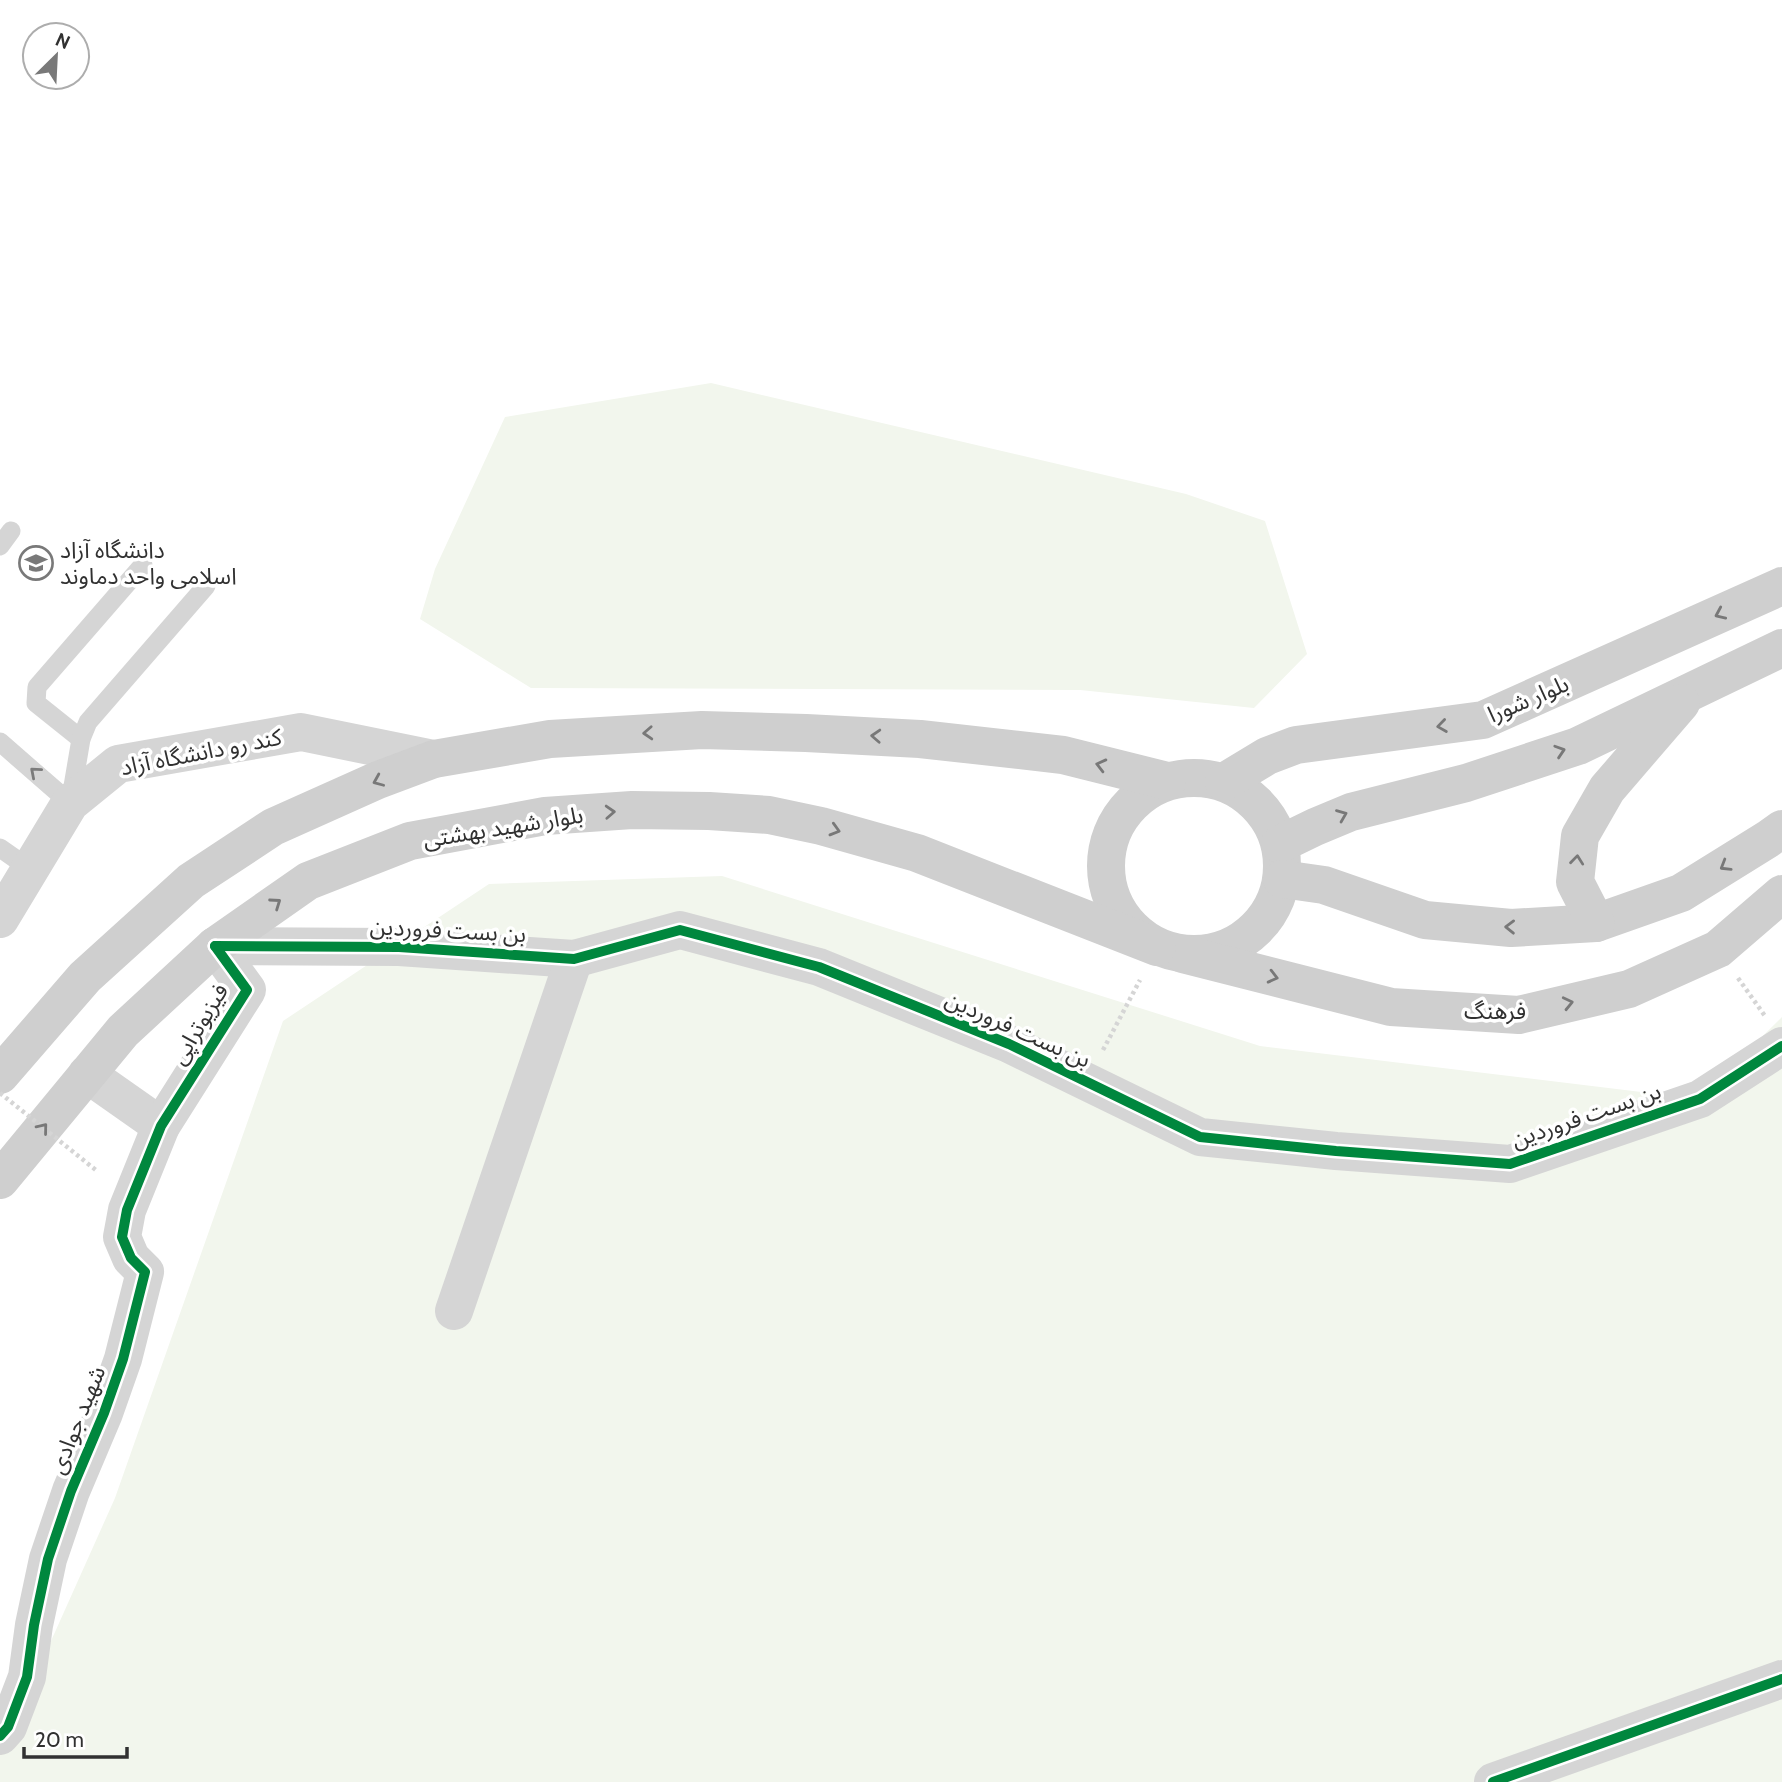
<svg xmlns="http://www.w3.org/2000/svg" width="1782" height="1782" font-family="Cabin,'Noto Sans Arabic',sans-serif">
<rect width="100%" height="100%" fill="#fff"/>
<g fill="#f2f6ed">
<path d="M711,383L1186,494L1265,521L1307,654L1254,708L1080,690L531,688L420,619L435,569L505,417Z"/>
<path d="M722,876L1260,1046L1699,1099L1782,1017V1782H0V1755L115,1498L283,1021L489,884Z"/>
</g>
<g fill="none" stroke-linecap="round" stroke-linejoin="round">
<g stroke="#d5d5d5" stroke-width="4.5" stroke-dasharray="3.5 3.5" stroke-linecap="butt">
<path d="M1738,978L1765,1016"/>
<path d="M1103,1050L1140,980"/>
</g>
<g stroke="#d5d5d5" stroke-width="19">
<path d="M0,546L11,531"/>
<path d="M81,739L36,703L37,687L143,565"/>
<path d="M0,742L70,803"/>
<path d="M71,798L81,739L88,722L206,586"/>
<path d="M0,848L30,869"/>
</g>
<g stroke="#d5d5d5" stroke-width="38">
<path d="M0,919L70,803L118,764L301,732L434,759"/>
<path d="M215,946L399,947L574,959L680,930L819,967L1009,1044L1200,1137L1336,1151L1510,1164L1700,1099L1782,1046"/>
<path d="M87,1074L161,1126"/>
<path d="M454,1311L574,959"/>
<path d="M0,1736L8,1727L27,1677L34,1625L48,1559L71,1491L104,1413L123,1359L145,1272L131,1258L122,1237L127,1210L161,1126L247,990L215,946"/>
<path d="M1493,1782L1782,1679"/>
</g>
<g stroke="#cfcfcf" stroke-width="38">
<circle cx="1194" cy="866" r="88"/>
<path d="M1224,782L1267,756L1296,745L1483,720L1782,586"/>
<path d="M1280,844L1315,827L1351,812L1466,783L1578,746L1782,648"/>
<path d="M1282,879L1324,885L1425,920L1511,928L1596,923L1681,893L1768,839L1782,829"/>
<path d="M1596,923L1575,882L1580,836L1607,789L1681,703"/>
<path d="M1183,954L1391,1007L1519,1015L1629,989L1718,949L1782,894"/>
<path d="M0,1075L85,977L191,881L273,827L378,780L434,759L550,739L702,730L806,733L920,739L1063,755L1167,781"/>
<path d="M0,1180L123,1031L215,946L308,881L410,841L545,816L632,810L709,811L769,815L821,826L917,853L1157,947"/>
</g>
<path stroke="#d5d5d5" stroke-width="4.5" stroke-dasharray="3.5 3.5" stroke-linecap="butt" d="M0,1093L97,1171"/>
<g stroke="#fff" stroke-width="15">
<g id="cycleway">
<path d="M215,946L399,947L574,959L680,930L819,967L1009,1044L1200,1137L1336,1151L1510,1164L1700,1099L1782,1046"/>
<path d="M0,1736L8,1727L27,1677L34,1625L48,1559L71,1491L104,1413L123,1359L145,1272L131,1258L122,1237L127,1210L161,1126L247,990L215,946"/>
<path d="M1493,1782L1782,1679"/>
</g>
</g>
<use href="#cycleway" stroke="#00873e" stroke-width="10"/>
</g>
<defs><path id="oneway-chevron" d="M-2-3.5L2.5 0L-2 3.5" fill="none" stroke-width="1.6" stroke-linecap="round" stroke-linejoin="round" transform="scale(1.75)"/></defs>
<g stroke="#787878">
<use href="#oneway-chevron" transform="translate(1720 614) rotate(156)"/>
<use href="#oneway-chevron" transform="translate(1442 726) rotate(172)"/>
<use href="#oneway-chevron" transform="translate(648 733) rotate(177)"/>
<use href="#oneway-chevron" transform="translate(876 736) rotate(-177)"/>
<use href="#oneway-chevron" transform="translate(1560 751) rotate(-18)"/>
<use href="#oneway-chevron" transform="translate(1101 765) rotate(-166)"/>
<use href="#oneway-chevron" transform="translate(378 781) rotate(157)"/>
<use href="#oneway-chevron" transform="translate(610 812) rotate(-3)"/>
<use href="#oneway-chevron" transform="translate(1342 815) rotate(-22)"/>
<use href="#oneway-chevron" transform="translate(835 830) rotate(16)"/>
<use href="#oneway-chevron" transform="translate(1577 860) rotate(-84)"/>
<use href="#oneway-chevron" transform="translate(1725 866) rotate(149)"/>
<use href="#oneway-chevron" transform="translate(276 903) rotate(-35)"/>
<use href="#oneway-chevron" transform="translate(1510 927) rotate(-179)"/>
<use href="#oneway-chevron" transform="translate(1273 977) rotate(14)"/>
<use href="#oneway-chevron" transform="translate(1568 1003) rotate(-13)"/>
<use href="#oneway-chevron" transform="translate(43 1128) rotate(-51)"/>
</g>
<use stroke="#7b7b7b" href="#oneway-chevron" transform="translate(35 772) rotate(-139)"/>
<defs>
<g id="university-ring" transform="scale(1.75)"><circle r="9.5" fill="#fff" stroke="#797979" stroke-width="1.5"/><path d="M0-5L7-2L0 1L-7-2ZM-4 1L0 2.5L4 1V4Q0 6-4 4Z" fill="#797979"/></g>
</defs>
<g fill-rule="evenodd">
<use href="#university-ring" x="36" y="563"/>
</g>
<g text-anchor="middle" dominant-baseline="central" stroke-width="7" stroke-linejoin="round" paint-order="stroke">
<g font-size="23" fill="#313131" stroke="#fff" text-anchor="start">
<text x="60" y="550">دانشگاه آزاد<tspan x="60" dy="26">اسلامی واحد دماوند</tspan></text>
</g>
<g font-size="23" fill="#313131" stroke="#fff">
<text transform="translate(1528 699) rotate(-23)">بلوار شورا</text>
<text transform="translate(201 752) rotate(-11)">کند رو دانشگاه آزاد</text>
<text transform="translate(503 827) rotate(-9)">بلوار شهید بهشتی</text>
<text transform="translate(448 930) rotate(3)">بن بست فروردین</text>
<text x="1495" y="1011">فرهنگ</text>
<text transform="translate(199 1024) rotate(-59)">فیزیوتراپی</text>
<text transform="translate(1018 1029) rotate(24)">بن بست فروردین</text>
<text transform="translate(1586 1115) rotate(-19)">بن بست فروردین</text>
<text transform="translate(77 1420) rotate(-68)">شهید جوادی</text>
</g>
</g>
<g transform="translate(56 56) rotate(24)"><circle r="33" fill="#ffffff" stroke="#adadad" stroke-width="2"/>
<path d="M0-5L12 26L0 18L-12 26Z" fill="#797979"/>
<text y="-10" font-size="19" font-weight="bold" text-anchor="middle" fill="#313131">N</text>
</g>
<path d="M24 1747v10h103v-10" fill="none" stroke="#313131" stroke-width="3.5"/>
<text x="35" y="1747" font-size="21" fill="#313131" stroke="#ffffff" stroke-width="5" paint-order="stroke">20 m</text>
</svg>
